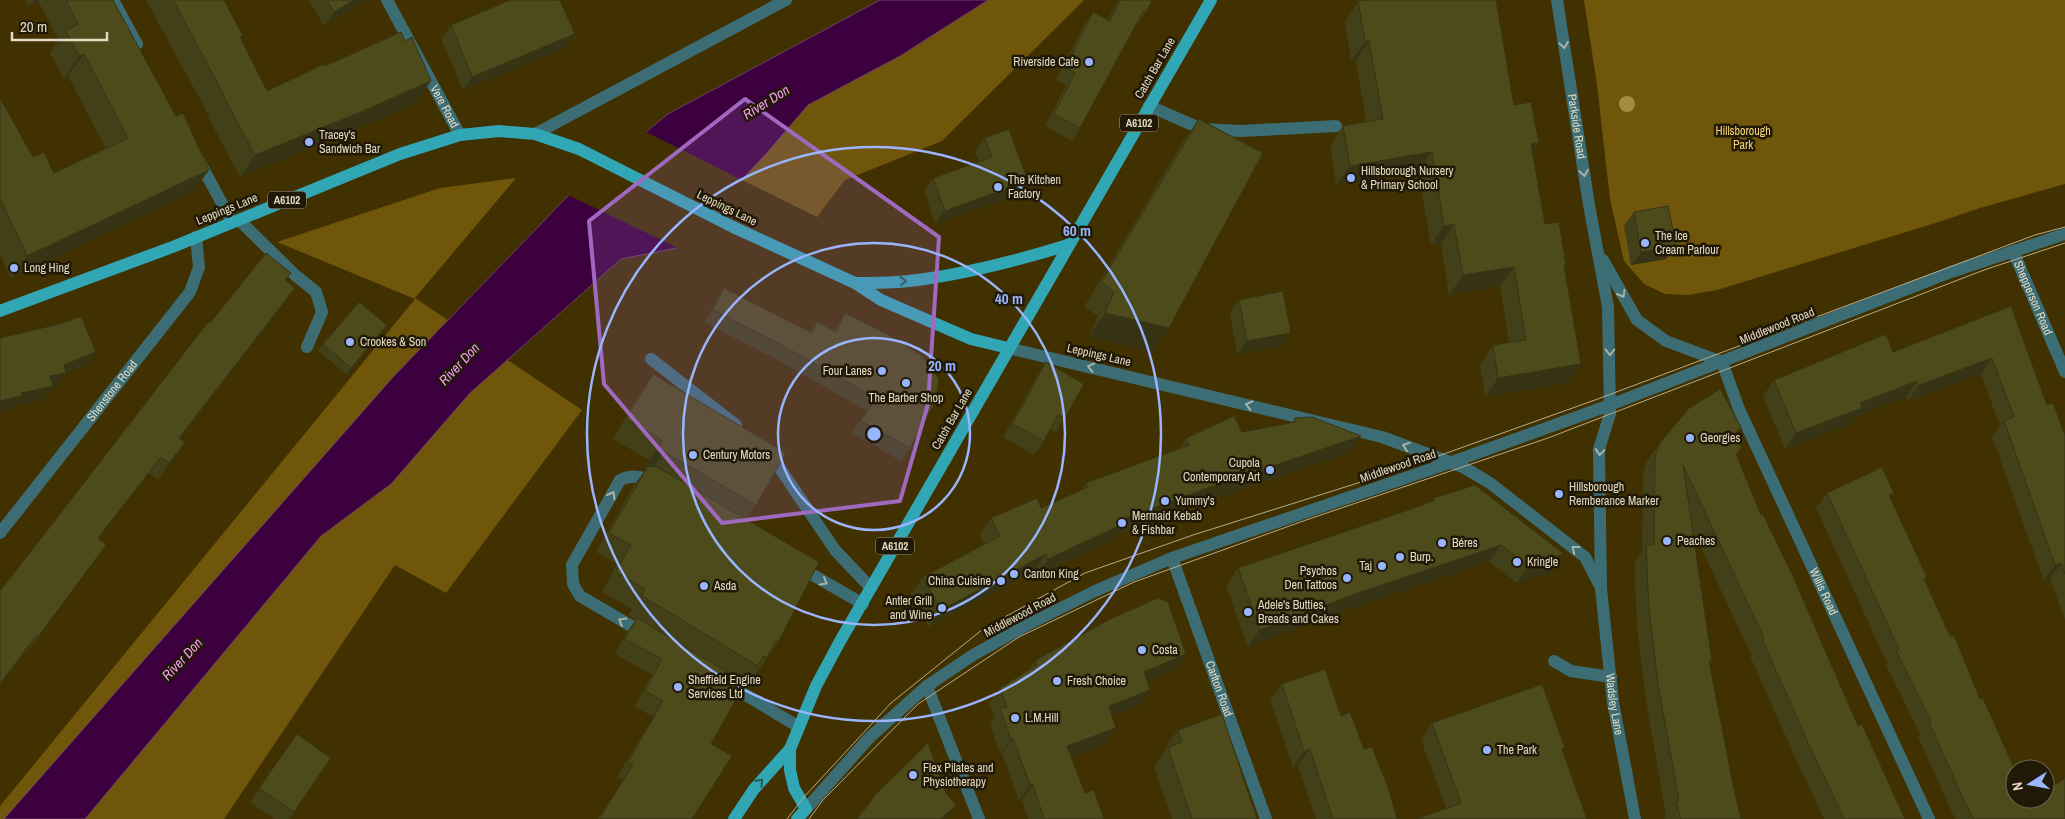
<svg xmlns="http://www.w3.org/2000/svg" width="2065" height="819" font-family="'Archivo Narrow',sans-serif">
<rect width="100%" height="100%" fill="#413000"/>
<g fill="#6f560b">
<path d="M988,0H1084L942,141L845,180L817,217L742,180L808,105L900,56Z"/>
<path d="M1584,0H2065V184L1980,208L1942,221L1717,290L1688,295L1665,294L1644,284L1624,261L1610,199L1597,85Z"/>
<path d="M516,178L415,298L582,410L446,593L395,565L224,819H0V806L415,299L277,242L440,188Z"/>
</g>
<path fill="#3b003d" stroke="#6e4165" d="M880,0H988L900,56L808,105L766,154L677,248L621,259L470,393L391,484L321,536L85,819H4L394,376L567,197L668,114Z"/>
<path fill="#413000" d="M644,131L744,181L680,249L566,194Z"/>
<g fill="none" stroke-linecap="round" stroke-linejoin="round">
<g stroke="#3c6d74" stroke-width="12">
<path d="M113,0L137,44"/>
<path id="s1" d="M387,0L460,135"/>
<path id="s2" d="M1557,0L1589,205L1608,307L1610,414L1599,449L1601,589L1613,702L1635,819"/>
<path d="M1149,106L1202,129L1241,131L1336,126"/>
<path d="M535,134L786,0"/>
<path d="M198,159L232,222"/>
<path d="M239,220L295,275L316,292L322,312L307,347"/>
<path id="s3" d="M2013,251L2065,372"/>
<path d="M1603,260L1637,320L1666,341L1722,362"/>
<path d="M1008,348L1382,437L1463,467L1490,483L1585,557L1599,584"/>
<path d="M651,359L736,425"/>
<path id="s4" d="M1722,362L1739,409L1929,819"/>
<path d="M769,452L835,550L871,588"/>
<path id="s5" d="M0,533L190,292L199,267L196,237"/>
<path id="s6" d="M1172,558L1266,819"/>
<path d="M799,567L863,604"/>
<path d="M645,634L580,596L573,584L572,565L620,480C632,474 643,476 655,483"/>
<path d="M1554,661L1571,671L1611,677"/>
<path d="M726,683L799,727"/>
<path d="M927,686L979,819"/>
<path d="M806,809L870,737L927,686L973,655L1027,625L1095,591L1172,558L1452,462L1610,405L1951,272L2065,234"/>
</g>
<g stroke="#31a6b4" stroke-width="12">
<path d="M855,283C873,283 891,283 909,281C962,275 1016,261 1068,245"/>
<path d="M0,311L175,246L400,154L460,135L499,131L535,134L579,149L733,227L855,283L881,300L971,339L1008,348"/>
<path d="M734,819L754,789L790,749"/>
<path d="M797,819L806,809L794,788L790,770V749L816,686L839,643L1211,0"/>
</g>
<g stroke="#b6aa8b" stroke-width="1">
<path d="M787,819L804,797L891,703L983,629L1085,573L1193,535L1399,470L1595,400L2035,235L2065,227"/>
<path d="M809,819L823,800L918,704L1019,637L1134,582L1306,520L1548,438L1984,270L2065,243"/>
</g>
</g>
<circle fill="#a68a41" cx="1627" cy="104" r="8"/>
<g fill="#424018">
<path d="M25,0H113L193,192L11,278L0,254V98L33,157L54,173L106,149L68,76L64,79L50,53L59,40L38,1L29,7Z"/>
<path d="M146,0H224L243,36L241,39L267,91L325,66L416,103L345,134L240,177L208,117L209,116Z"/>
<path d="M309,0H365L362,4L324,26Z"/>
<path d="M1118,0H1152L1146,12L1138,24L1136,23L1080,128L1072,141L1045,126L1066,85L1056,80L1084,25L1093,12L1108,20Z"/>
<path d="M1356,0H1496L1514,105L1533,151L1545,224L1565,267L1568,383L1485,397L1480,364L1493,345L1509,342L1500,286L1449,295L1441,244L1431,245L1418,171L1336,185L1330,145L1343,126L1366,122L1356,60L1351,61L1345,21L1357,3Z"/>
<path d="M451,25L565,48L463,90L441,39Z"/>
<path d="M1199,119L1152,352L1088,337L1098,316L1084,307L1182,143Z"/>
<path d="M985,138L1028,181L1018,195L935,224L924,191L933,178L979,162L975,151Z"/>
<path d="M1634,212L1666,259L1631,265L1624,226Z"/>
<path d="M286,281L284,304L180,439L174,459L158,480L149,473L98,539L106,545L26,654L25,653L0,685V591L210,323Z"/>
<path d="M724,288L810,332L817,322L834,331L845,313L910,448L901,461L852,433L867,411L776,359L705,323L716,301Z"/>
<path d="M1239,300L1291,333L1281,346L1237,355L1230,313Z"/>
<path d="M2011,306L2047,405L2065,435V620L2050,579L2044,581L1992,437L2000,426L1981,374L1908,401L1906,397L1855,417L1851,424L1785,449L1763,396L1774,380L1893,352Z"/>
<path d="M387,325L347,375L318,351L323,344Z"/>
<path d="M1046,362L1065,418L1056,432L1050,429L1044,441L1034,455L1003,437L1037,376Z"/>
<path d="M653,374L756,505L746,519L779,641L754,677L751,675L745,685H744L711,744L692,819H598L623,780L617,777L653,717L634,706L652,675L615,654L626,633L636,620L628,615L632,609L602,592L617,564L596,552L634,485L645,470H643L649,460L613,439L640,393Z"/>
<path d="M1295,418L1349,453L1193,506L1116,535L1111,541L1036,576L1034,571L929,627L911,594L923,577L984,544L979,535L991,518L1041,508L1081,490L1086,483L1179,449L1186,438L1242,432L1292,423Z"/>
<path d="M1732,440L1736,456L1761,515L1858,726L1905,819H1824L1798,764L1750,656L1751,654L1692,529L1710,665L1733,784L1741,819H1664L1666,816L1646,701L1637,625L1634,563L1642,552L1643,474L1647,461L1659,444Z"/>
<path d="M1827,493L1890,498L1925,581L1950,636L1980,699L2029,803L2065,819H1955L1918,737L1920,734L1886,665L1887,663L1816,508Z"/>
<path d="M1434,498L1552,572L1517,583L1489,562L1346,610L1248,647L1226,586L1238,568L1417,507L1432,501Z"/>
<path d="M1036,660L1175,669L1147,682L1150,690L1139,705L1112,716L1106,744L1071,756L1085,793L1104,819H1028L1022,800L1019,801L1002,753L1000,754L990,724L995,717L989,703L1000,688L1029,669Z"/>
<path d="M1282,684L1341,716L1364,749L1397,819H1316L1298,765L1293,767L1270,700Z"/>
<path d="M1432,723L1565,748L1562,751L1587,819L1446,808L1421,740Z"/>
<path d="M1178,730L1257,819H1172L1154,767L1165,751L1164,749Z"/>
<path d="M297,734L331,758L290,819H275L250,802Z"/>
</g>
<g fill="#363414">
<path d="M33,0H39L38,1L29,7Z"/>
<path d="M355,0H365L362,4L324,26L334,12Z"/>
<path d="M575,34L565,48L463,90L472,77Z"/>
<path d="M1369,41L1356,60L1351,61L1365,42Z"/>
<path d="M84,54L68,76L64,79L79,56Z"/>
<path d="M431,81L416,103L345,134L240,177L255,155Z"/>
<path d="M1539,143L1525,162L1531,144Z"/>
<path d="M1432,152L1418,171L1336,185L1350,166Z"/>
<path d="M209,170L193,192L11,278L27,256Z"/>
<path d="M1028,181L1018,195L935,224L945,211Z"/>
<path d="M1454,224L1441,244L1431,245L1444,226Z"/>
<path d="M1676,246L1666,259L1631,265L1641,252Z"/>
<path d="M1514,267L1500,286L1449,295L1463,275Z"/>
<path d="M295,288L284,304L168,454L179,438Z"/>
<path d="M1105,313L1169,328L1152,352L1088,337Z"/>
<path d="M387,325L382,332L347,375L351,368Z"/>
<path d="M1291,333L1281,346L1237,355L1247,341Z"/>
<path d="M96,352L87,365L65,374L56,387L52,388L43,400L15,406L13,409L0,412V401L21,393L50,376L64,365Z"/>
<path d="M1992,358L1981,374L1908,401L1919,385Z"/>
<path d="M1581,364L1568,383L1485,397L1498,378Z"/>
<path d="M1917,381L1906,397L1855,417L1851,424L1785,449L1796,433L1860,403Z"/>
<path d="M1361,436L1349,453L1193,506L1116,535L1111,541L1036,576L1048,559L1121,520L1205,489Z"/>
<path d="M185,443L174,459L158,480L169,463Z"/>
<path d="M657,450L664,452L650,471L648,466L645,470H643Z"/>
<path d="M161,457L149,473L86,555L98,538Z"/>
<path d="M106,545L95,561L26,654L38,637Z"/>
<path d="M1501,545L1489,562L1346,610L1248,647L1260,630L1358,593Z"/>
<path d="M1046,554L1034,571L929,627L941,610Z"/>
<path d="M1564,554L1552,572L1517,583L1529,566Z"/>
<path d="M2061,563L2050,579L2044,581L2055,565Z"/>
<path d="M36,636L25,653L0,685V684Z"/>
<path d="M1186,654L1175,669L1133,688L1144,672Z"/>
<path d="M1150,690L1139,705L1098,722L1109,706Z"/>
<path d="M1116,728L1106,744L1057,761L1067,746Z"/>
<path d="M1013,738L1002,753L1000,754L1011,739Z"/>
<path d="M1310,749L1298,765L1293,767L1304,751Z"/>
<path d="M1033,784L1022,800L1019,801L1030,785Z"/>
<path d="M956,805L947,817L945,819H941Z"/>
</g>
<g fill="#4d4b1c" stroke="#363414">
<path d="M66,0H113L176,116L183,113L209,170L27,256L0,198V98L33,157L44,152L54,173L128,138L84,54L79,56L66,31L78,24Z"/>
<path d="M173,0H224L243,36L240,37L267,91L324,64L325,66L401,32L405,41L412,37L431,81L361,112L255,155L223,95H224Z"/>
<path d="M327,0H355L334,12Z"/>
<path d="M510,0H560L575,34L472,77L451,25Z"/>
<path d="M1120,0H1152L1146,12L1144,10L1080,128L1054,114L1075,73L1065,68L1093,12L1110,21Z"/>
<path d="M1366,0H1496L1514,105L1531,102L1539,143L1531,144L1545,224L1559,222L1566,265H1564L1581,364L1498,378L1493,345L1526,340L1514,267L1463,275L1454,224L1444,226L1432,152L1350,166L1343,126L1383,119L1369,41L1365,42L1358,1Z"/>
<path d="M1199,119L1263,153L1169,328L1105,313L1114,292L1101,282Z"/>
<path d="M1009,129L1028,181L945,211L933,178L992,157L985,138Z"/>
<path d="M1668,206L1676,246L1641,252L1634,212Z"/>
<path d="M266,253L291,273L285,280L295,288L179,438L185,443L169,463L161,457L98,538L106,545L38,637L36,636L0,684V591L46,532L208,322L210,323Z"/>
<path d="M724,288L812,333L817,322L836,332L845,313L889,335L922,356L939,379L936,401L910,448L861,421L876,398L785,347L713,310Z"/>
<path d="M1283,291L1291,333L1247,341L1239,300Z"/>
<path d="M359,302L387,325L351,368L323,344Z"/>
<path d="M2011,306L2047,405L2053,403L2065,435V574L2061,563L2055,565L2004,421L2014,417L1992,358L1919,385L1917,381L1860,403L1862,408L1796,433L1774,380L1886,334L1893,352Z"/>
<path d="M81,316L96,352L64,365L66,373L50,376L53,386L21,393L22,396L0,401V338L63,323Z"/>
<path d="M1046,362L1084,384L1065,418L1058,415L1044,441L1012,424Z"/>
<path d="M653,374L786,453L756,505L664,452L657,450L662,440L626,419Z"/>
<path d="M1720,389L1741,427L1732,439L1742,447L1736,454L1761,515L1763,514L1792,574L1858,726L1862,724L1905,819H1844L1841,812L1810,747L1762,639L1764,638L1683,465L1712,661H1709L1733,784L1741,819H1681L1676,802L1679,801L1658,684L1649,608L1646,545H1654L1655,457L1659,444L1688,409Z"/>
<path d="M1234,416L1242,432L1295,422V418L1312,417L1361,436L1205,489L1121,520L1123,524L1048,559L1046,554L941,610L923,577L1000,536L991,518L1037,498L1041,508L1088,487L1086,483L1189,445L1186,438Z"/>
<path d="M648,466L657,467L819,562L779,641L777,640L767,657L764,656L758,666L642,596L645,589L616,572L631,545L609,533Z"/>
<path d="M1882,467L1894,493L1889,495L1927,577L1924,579L1950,636L1954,635L1980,699L1983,698L2015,770V799H2028L2029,803L2035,799H2045V792L2065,778V819H1974L1965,803L1929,722L1931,721L1896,650L1899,649L1827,493Z"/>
<path d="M1475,485L1564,554L1529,566L1501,545L1358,593L1260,630L1238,568L1417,507L1435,500L1434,498Z"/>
<path d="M1158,598L1168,602L1186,654L1144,672L1150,690L1109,706L1116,728L1067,746L1085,793L1094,790L1104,819H1044L1033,784L1030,785L1013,738L1011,739L1000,709L1007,707L1000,688L1037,665L1036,660L1110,619Z"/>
<path d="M637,618L745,683L711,744L732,756L692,819H602L600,817L633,765L628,762L663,701L645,691L662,659L625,639Z"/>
<path d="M1325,669L1341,716L1350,712L1364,749L1372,747L1388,787L1397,819H1333L1310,749L1304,751L1282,684Z"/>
<path d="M1542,684L1565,748L1562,749L1587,819H1417L1461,803L1432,723Z"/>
<path d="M1222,714L1257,819H1192L1168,748L1182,742L1178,730Z"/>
<path d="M297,734L331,758L294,812L259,788Z"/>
<path d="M928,743L946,793L956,805L941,819H857L875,795Z"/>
</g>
<defs><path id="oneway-chevron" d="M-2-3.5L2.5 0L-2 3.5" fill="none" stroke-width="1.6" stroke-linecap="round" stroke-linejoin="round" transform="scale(1.25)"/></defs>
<g stroke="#a9b4a7">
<use href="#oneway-chevron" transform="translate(1564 45) rotate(81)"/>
<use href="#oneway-chevron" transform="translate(1584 173) rotate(81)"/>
<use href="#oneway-chevron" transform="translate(1622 294) rotate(60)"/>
<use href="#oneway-chevron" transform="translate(1610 352) rotate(90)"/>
<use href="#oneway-chevron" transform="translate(1091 367) rotate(-166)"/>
<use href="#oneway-chevron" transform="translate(1249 405) rotate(-166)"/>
<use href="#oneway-chevron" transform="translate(1406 446) rotate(-161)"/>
<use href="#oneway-chevron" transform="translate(1600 452) rotate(95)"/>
<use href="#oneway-chevron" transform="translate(612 495) rotate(-60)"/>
<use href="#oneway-chevron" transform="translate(1575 549) rotate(-142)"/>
<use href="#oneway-chevron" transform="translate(824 582) rotate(30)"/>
<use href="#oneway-chevron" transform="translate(622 621) rotate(-149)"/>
</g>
<g stroke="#285855">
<use href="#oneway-chevron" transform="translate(903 281) rotate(-4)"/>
<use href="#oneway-chevron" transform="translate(760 782) rotate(-47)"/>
</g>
<path fill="#a069c0" fill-opacity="0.2" stroke="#a069c0" stroke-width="4" stroke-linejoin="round" d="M745,99L939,237L928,404L900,501L722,523L604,384L589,221Z"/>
<g fill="none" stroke="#99b5fd" stroke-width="2.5">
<circle cx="874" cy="434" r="96"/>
<circle cx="874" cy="434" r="191"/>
<circle cx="874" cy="434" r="287"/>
</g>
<g fill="#99b5fd" stroke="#211907" stroke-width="2">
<circle cx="1089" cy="62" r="5"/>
<circle cx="309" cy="142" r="5"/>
<circle cx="1351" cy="178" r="5"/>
<circle cx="998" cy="187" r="5"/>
<circle cx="1645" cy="243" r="5"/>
<circle cx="14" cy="268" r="5"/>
<circle cx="350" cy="342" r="5"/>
<circle cx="882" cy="371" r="5"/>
<circle cx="906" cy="383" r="5"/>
<circle cx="1690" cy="438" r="5"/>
<circle cx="693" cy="455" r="5"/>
<circle cx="1270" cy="470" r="5"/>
<circle cx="1559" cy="494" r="5"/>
<circle cx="1165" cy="501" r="5"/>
<circle cx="1122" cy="523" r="5"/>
<circle cx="1667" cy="541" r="5"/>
<circle cx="1442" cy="543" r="5"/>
<circle cx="1400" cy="557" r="5"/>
<circle cx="1517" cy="562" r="5"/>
<circle cx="1382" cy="566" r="5"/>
<circle cx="1014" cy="574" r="5"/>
<circle cx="1347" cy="578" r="5"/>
<circle cx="1001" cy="581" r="5"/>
<circle cx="704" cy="586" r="5"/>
<circle cx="942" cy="608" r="5"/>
<circle cx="1248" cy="612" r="5"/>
<circle cx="1142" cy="650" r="5"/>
<circle cx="1057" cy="681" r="5"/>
<circle cx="678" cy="687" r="5"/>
<circle cx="1015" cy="718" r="5"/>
<circle cx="1487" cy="750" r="5"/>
<circle cx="913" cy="775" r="5"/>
</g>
<g text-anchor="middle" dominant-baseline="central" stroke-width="5" stroke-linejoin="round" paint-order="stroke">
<g fill="#211907" stroke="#aaa08a" stroke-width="1">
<rect x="1120" y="114.5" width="38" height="17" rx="4"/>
<rect x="268" y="191.5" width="38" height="17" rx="4"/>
<rect x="876" y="537.5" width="38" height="17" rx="4"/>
</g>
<g font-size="11" font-weight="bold" fill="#e4dac2">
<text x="1139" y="123">A6102</text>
<text x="287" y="200">A6102</text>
<text x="895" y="546">A6102</text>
</g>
<g font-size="12" fill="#e4dac2" stroke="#211907" text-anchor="start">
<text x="1079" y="62" text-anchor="end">Riverside Cafe</text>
<text x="319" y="135">Tracey's<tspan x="319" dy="14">Sandwich Bar</tspan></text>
<text x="1361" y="171">Hillsborough Nursery<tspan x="1361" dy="14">&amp; Primary School</tspan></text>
<text x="1008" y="180">The Kitchen<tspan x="1008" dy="14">Factory</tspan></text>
<text x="1655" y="236">The Ice<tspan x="1655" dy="14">Cream Parlour</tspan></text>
<text x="24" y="268">Long Hing</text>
<text x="360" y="342">Crookes &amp; Son</text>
<text x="872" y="371" text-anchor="end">Four Lanes</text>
<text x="906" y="398" text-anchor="middle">The Barber Shop</text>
<text x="1700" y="438">Georgies</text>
<text x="703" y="455">Century Motors</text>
<text x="1260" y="463" text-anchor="end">Cupola<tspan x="1260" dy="14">Contemporary Art</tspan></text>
<text x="1569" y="487">Hillsborough<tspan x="1569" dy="14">Remberance Marker</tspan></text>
<text x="1175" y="501">Yummy's</text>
<text x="1132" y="516">Mermaid Kebab<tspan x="1132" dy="14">&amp; Fishbar</tspan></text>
<text x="1677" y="541">Peaches</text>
<text x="1452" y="543">Béres</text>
<text x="1410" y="557">Burp.</text>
<text x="1527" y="562">Kringle</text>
<text x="1372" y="566" text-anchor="end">Taj</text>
<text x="1337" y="571" text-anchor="end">Psychos<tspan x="1337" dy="14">Den Tattoos</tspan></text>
<text x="1024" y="574">Canton King</text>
<text x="991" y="581" text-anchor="end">China Cuisine</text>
<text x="714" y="586">Asda</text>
<text x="932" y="601" text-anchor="end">Antler Grill<tspan x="932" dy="14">and Wine</tspan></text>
<text x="1258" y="605">Adele's Butties,<tspan x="1258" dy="14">Breads and Cakes</tspan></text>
<text x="1152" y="650">Costa</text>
<text x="688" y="680">Sheffield Engine<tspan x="688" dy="14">Services Ltd</tspan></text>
<text x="1067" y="681">Fresh Choice</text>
<text x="1025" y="718">L.M.Hill</text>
<text x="1497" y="750">The Park</text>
<text x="923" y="768">Flex Pilates and<tspan x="923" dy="14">Physiotherapy</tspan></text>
</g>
<g font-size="12" fill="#e4dac2" stroke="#211907">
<text transform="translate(1155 68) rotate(-60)">Catch Bar Lane</text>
<text stroke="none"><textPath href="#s1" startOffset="121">Vere Road</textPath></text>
<text stroke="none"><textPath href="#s2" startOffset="128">Parkside Road</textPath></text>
<text transform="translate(727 208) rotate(26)">Leppings Lane</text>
<text transform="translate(227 209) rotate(-22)">Leppings Lane</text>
<text stroke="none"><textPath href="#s3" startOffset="51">Shepperson Road</textPath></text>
<text transform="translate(1777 326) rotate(-22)">Middlewood Road</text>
<text transform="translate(1099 355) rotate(13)">Leppings Lane</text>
<text stroke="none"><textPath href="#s5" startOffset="181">Shenstone Road</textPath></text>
<text transform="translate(952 419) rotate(-60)">Catch Bar Lane</text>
<text transform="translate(1398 466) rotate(-19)">Middlewood Road</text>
<text stroke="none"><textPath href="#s4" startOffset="251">Willis Road</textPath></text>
<text transform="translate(1020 615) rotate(-28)">Middlewood Road</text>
<text stroke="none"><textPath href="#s6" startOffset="139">Carlton Road</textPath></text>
<text stroke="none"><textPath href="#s2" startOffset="711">Wadsley Lane</textPath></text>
</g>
<g font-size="12" fill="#f9d376" stroke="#211907">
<text x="1743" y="131">Hillsborough<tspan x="1743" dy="14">Park</tspan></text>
</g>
<g font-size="14" font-style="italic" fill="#f59ef4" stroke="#211907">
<text transform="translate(766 102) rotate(-32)">River Don</text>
<text transform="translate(459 364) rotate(-47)">River Don</text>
<text transform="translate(182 659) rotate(-47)">River Don</text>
</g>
</g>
<circle cx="874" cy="434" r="8" fill="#99b5fd" stroke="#211907" stroke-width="2.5"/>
<g font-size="15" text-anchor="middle" font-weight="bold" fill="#99b5fd" stroke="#211907" stroke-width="5" stroke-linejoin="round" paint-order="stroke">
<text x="1077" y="236">60 m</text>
<text x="1009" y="304">40 m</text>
<text x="942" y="371">20 m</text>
</g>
<g transform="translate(2030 784) rotate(259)"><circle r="24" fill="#211907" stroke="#6f6652"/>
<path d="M0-4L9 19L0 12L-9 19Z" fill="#99b5fd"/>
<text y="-8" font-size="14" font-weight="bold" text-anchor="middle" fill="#e4dac2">N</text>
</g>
<path d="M12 32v8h95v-8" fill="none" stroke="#e4dac2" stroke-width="2.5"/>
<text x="20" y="32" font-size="15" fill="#e4dac2" stroke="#211907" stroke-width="4" paint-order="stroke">20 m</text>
</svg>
